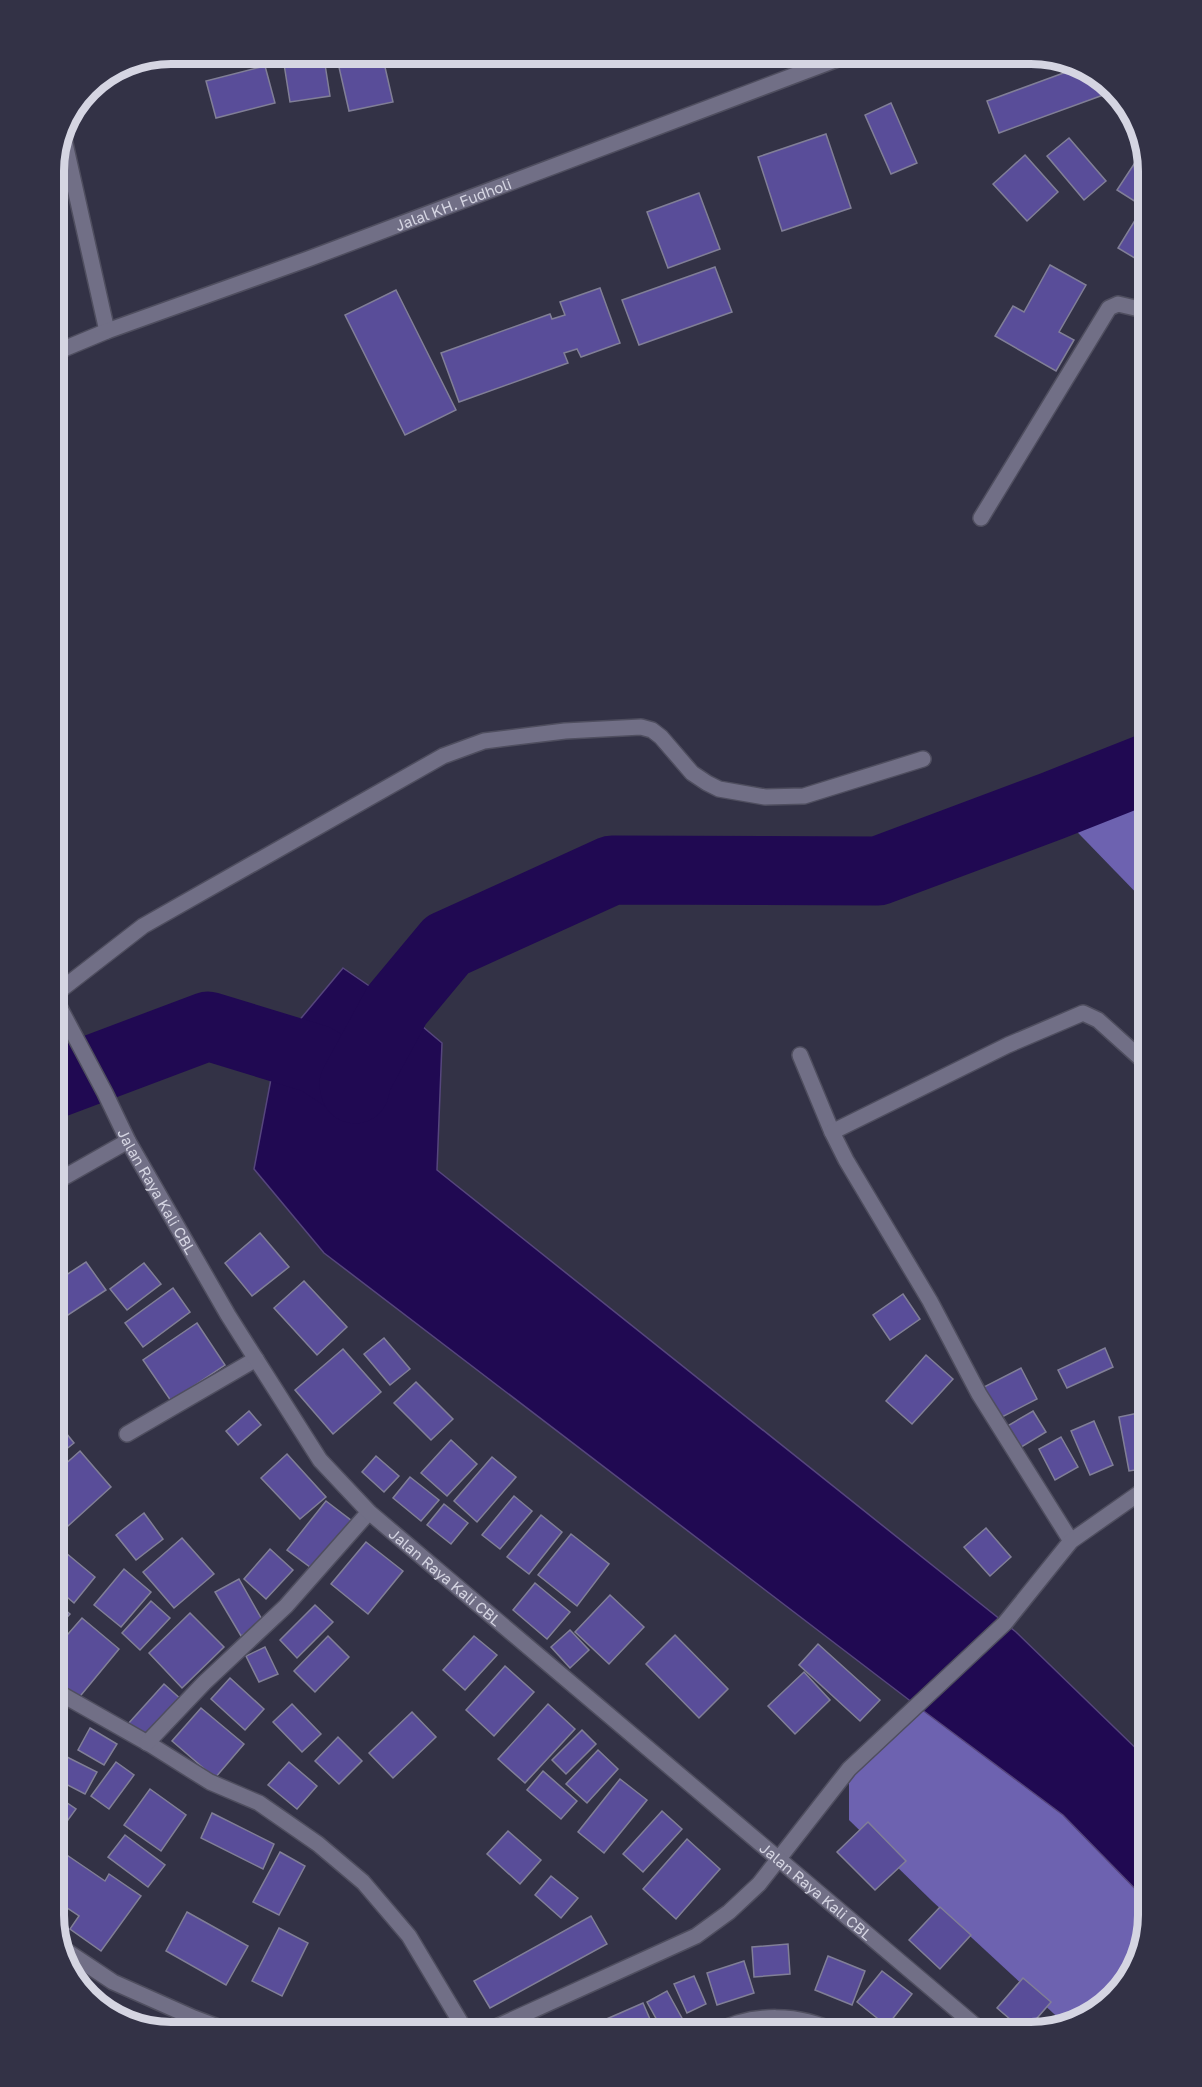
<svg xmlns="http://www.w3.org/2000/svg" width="1202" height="2087" font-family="'Golos Text',sans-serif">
<rect width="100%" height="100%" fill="#333246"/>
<path fill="#504884" d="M1148,621V768H1147L1137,625Z"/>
<g fill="#6d62b0">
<path d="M1145,768H1148V905L1052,806Z"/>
<path d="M917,1706L1063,1815L1148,1902V1916L1128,1980L1082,2021L1066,2025L932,1901L849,1820V1769Z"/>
</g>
<path fill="#200952" stroke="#56467d" stroke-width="1.5" d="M343,968L397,1005L442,1043L437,1170L1016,1632L1148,1760V1902L1063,1815L917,1706L324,1253L254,1169L277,1047Z"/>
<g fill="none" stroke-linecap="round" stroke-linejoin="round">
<g stroke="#200952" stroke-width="69">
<path d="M54,1084L208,1026L316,1059L354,1084"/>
<path d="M355,1089L354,1084L397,1005L447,945L612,870L878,871L1052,806L1148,768"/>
</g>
</g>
<g fill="#594d99" stroke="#817f97" stroke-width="1.5">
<path d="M200,54H274L202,66Z"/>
<path d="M336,54H382L393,102L349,111Z"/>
<path d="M324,58L330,96L290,102L284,64Z"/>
<path d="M265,66L275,103L216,118L206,81Z"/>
<path d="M1077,68L1096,74L1100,79L1106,94L999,133L987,101Z"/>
<path d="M891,103L917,163L891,174L865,115Z"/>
<path d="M826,134L851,208L782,231L758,157Z"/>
<path d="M1069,138L1106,181L1084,200L1047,156Z"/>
<path d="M1025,155L1058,192L1027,221L993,184Z"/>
<path d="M1138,158L1146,163L1148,172V190L1139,204L1117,190Z"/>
<path d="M699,193L720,249L668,268L647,212Z"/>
<path d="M1137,217L1148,223V266L1118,248Z"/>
<path d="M1050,265L1086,285L1059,332L1074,340L1056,371L995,336L1013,306L1024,312Z"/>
<path d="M715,267L732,312L639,345L622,300Z"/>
<path d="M600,288L620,343L581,357L577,349L564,353L568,363L459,402L441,353L550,314L552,319L565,315L560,302Z"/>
<path d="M396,290L456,410L405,435L345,315Z"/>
<path d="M260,1233L289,1267L252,1296L225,1263Z"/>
<path d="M86,1262L106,1290L65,1317L54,1301V1283Z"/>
<path d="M144,1263L161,1284L127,1310L110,1289Z"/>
<path d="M304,1281L347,1327L317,1355L274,1308Z"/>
<path d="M173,1288L190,1312L143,1347L125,1323Z"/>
<path d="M903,1294L920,1319L890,1340L873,1315Z"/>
<path d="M197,1323L225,1365L171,1401L143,1360Z"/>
<path d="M384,1338L410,1369L390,1385L364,1354Z"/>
<path d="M1105,1348L1113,1367L1067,1388L1058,1370Z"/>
<path d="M343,1349L381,1392L333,1434L295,1390Z"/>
<path d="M926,1355L953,1379L912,1424L886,1401Z"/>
<path d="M1021,1368L1037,1399L998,1419L982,1388Z"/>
<path d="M416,1382L453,1419L431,1440L394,1403Z"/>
<path d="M249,1411L261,1425L238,1445L226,1431Z"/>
<path d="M1033,1411L1046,1432L1018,1449L1004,1428Z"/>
<path d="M1148,1411V1468L1129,1471L1119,1417Z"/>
<path d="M54,1418L74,1443L54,1459Z"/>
<path d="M1094,1421L1113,1465L1090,1475L1071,1431Z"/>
<path d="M1061,1437L1078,1467L1055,1480L1039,1449Z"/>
<path d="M451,1440L477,1464L447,1496L421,1473Z"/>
<path d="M80,1451L111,1487L68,1526L54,1510V1474Z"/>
<path d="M287,1454L326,1497L300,1519L261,1478Z"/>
<path d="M376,1456L399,1476L384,1492L362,1472Z"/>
<path d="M492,1457L516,1477L477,1522L454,1501Z"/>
<path d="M410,1477L439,1500L421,1521L393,1498Z"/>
<path d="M514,1496L532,1511L500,1549L482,1535Z"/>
<path d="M326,1501L352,1521L314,1570L287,1550Z"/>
<path d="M444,1504L468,1523L451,1544L427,1525Z"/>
<path d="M144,1513L163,1539L136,1560L116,1535Z"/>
<path d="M541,1515L562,1532L529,1574L507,1557Z"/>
<path d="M986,1528L1011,1557L990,1576L964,1547Z"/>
<path d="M571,1534L609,1564L577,1606L538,1575Z"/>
<path d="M182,1538L214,1574L174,1608L143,1572Z"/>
<path d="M366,1542L403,1571L368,1614L331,1584Z"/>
<path d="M54,1543L95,1577L74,1603L54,1586Z"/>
<path d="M270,1549L293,1570L266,1599L244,1579Z"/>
<path d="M124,1569L151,1592L121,1627L94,1605Z"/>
<path d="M239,1579L264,1623L241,1636L215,1592Z"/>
<path d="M535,1583L570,1612L547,1639L513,1610Z"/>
<path d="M610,1595L644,1627L609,1664L575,1632Z"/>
<path d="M54,1600L70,1614L54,1631Z"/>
<path d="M151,1601L170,1618L140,1650L122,1633Z"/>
<path d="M315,1605L333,1622L297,1658L280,1640Z"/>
<path d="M190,1613L224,1647L182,1688L149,1653Z"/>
<path d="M82,1618L119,1649L77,1700L54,1680V1650Z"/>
<path d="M570,1630L589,1650L570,1668L551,1647Z"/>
<path d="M675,1635L728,1689L699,1718L646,1664Z"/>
<path d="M328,1636L349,1657L315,1692L294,1671Z"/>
<path d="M474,1636L497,1655L465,1690L443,1670Z"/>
<path d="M818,1644L880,1700L860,1721L799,1665Z"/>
<path d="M265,1647L278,1674L259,1682L246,1656Z"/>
<path d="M505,1666L534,1692L494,1736L466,1710Z"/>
<path d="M804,1672L830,1700L795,1734L768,1706Z"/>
<path d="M230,1678L264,1709L245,1730L211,1699Z"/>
<path d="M164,1684L183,1701L147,1741L128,1724Z"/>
<path d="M292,1704L321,1734L302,1752L273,1722Z"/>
<path d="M548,1704L575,1729L525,1783L498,1759Z"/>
<path d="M201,1708L244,1744L215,1778L172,1741Z"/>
<path d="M412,1712L436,1737L393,1778L369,1753Z"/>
<path d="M90,1728L117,1744L104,1765L78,1750Z"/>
<path d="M582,1730L596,1744L566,1774L552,1760Z"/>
<path d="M338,1737L362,1761L339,1784L315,1761Z"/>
<path d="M598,1750L618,1769L587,1803L566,1784Z"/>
<path d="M65,1756L97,1772L85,1794L54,1778Z"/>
<path d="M116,1762L134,1775L109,1809L91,1796Z"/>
<path d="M289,1762L317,1786L297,1809L268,1785Z"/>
<path d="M543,1771L577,1801L561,1819L527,1790Z"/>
<path d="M620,1779L647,1800L604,1853L578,1832Z"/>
<path d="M150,1789L186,1815L161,1851L124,1825Z"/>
<path d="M54,1794L76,1809L54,1839Z"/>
<path d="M662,1811L682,1829L643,1872L623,1854Z"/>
<path d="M212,1813L274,1844L263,1869L201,1838Z"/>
<path d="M868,1822L906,1861L875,1890L837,1852Z"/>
<path d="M508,1831L541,1860L520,1884L487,1854Z"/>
<path d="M125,1835L165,1865L148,1887L108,1857Z"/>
<path d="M687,1839L720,1869L676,1919L643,1889Z"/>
<path d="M58,1849L105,1881L109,1874L141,1896L101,1951L70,1929L79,1916L54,1899V1856Z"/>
<path d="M280,1852L305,1866L279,1915L253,1902Z"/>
<path d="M551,1876L578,1898L561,1918L535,1895Z"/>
<path d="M940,1907L971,1935L940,1969L909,1940Z"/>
<path d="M187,1912L248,1946L226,1985L166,1951Z"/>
<path d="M591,1916L607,1944L490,2008L474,1981Z"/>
<path d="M279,1928L308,1943L282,1996L252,1981Z"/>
<path d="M788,1944L790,1974L754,1977L752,1947Z"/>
<path d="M828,1956L865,1971L852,2005L815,1990Z"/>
<path d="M744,1961L754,1993L717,2005L707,1973Z"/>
<path d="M882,1971L912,1994L887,2026L857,2002Z"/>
<path d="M694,1976L706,2004L687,2013L674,1984Z"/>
<path d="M1023,1978L1051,2002L1025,2032L997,2008Z"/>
<path d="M667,1991L683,2020L663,2031L647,2002Z"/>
<path d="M643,2003L656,2033H607L602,2021Z"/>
<path d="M591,2019L596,2033H561L560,2031Z"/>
</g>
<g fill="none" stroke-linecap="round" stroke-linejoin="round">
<g stroke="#4f4e5f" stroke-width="18">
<g id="minor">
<path d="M62,130L107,331"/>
<path d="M981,518L1109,308L1118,304L1148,311"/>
<path d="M54,995L143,926L443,756L484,741L565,731L641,727L652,730L661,737L692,773L707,783L719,789L765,797L804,796L923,759"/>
<path d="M800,1055L832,1132"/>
<path d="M54,1183L128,1141"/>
<path d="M127,1434L256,1359"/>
<path d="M1071,1541L979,1394L930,1301L846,1160L832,1132L1008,1045L1083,1013L1098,1020L1148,1065"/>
<path d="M54,1690L151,1745L210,1782L259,1803L318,1844L363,1882L409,1936L467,2033"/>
<path d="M147,1743L204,1683L286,1606L369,1512"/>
<path d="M715,2033C751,2012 801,2013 837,2033"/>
</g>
</g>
<g stroke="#4f4e5f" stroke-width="18">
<g id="tertiary">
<path d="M62,1948L113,1982L194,2018L234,2033"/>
<path d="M483,2033L696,1936L729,1912L759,1884L849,1769L1005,1623L1071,1541L1148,1487"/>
</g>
</g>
<g stroke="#4f4e5f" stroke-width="18">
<g id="secondary">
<path id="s1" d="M54,353L107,331L308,259L851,54"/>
<path id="s2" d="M54,997L105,1093L128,1141L228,1315L320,1460L369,1512L984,2033"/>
</g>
</g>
<use href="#minor" stroke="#716f86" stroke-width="15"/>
<use href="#tertiary" stroke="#716f86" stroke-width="15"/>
<use href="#secondary" stroke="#716f86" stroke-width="15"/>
</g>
<g text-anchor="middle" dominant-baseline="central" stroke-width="6" stroke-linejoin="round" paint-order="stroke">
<g font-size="15" fill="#d5d5e2" stroke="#333246">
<text stroke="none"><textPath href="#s1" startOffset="426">Jalal KH. Fudholi</textPath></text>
<text stroke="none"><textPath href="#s2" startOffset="220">Jalan Raya Kali CBL</textPath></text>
<text stroke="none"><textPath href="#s2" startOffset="706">Jalan Raya Kali CBL</textPath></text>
<text stroke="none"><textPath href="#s2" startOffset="1192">Jalan Raya Kali CBL</textPath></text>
</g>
</g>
<path d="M0 0H1202V2087H0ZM171 64H1031A107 107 0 0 1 1138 171V1915A107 107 0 0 1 1031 2022H171A107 107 0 0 1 64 1915V171A107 107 0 0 1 171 64Z" fill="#333246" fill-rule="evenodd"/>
<path fill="none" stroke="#d5d5e2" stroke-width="8" d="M171 64H1031A107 107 0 0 1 1138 171V1915A107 107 0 0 1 1031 2022H171A107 107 0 0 1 64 1915V171A107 107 0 0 1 171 64Z"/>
</svg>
